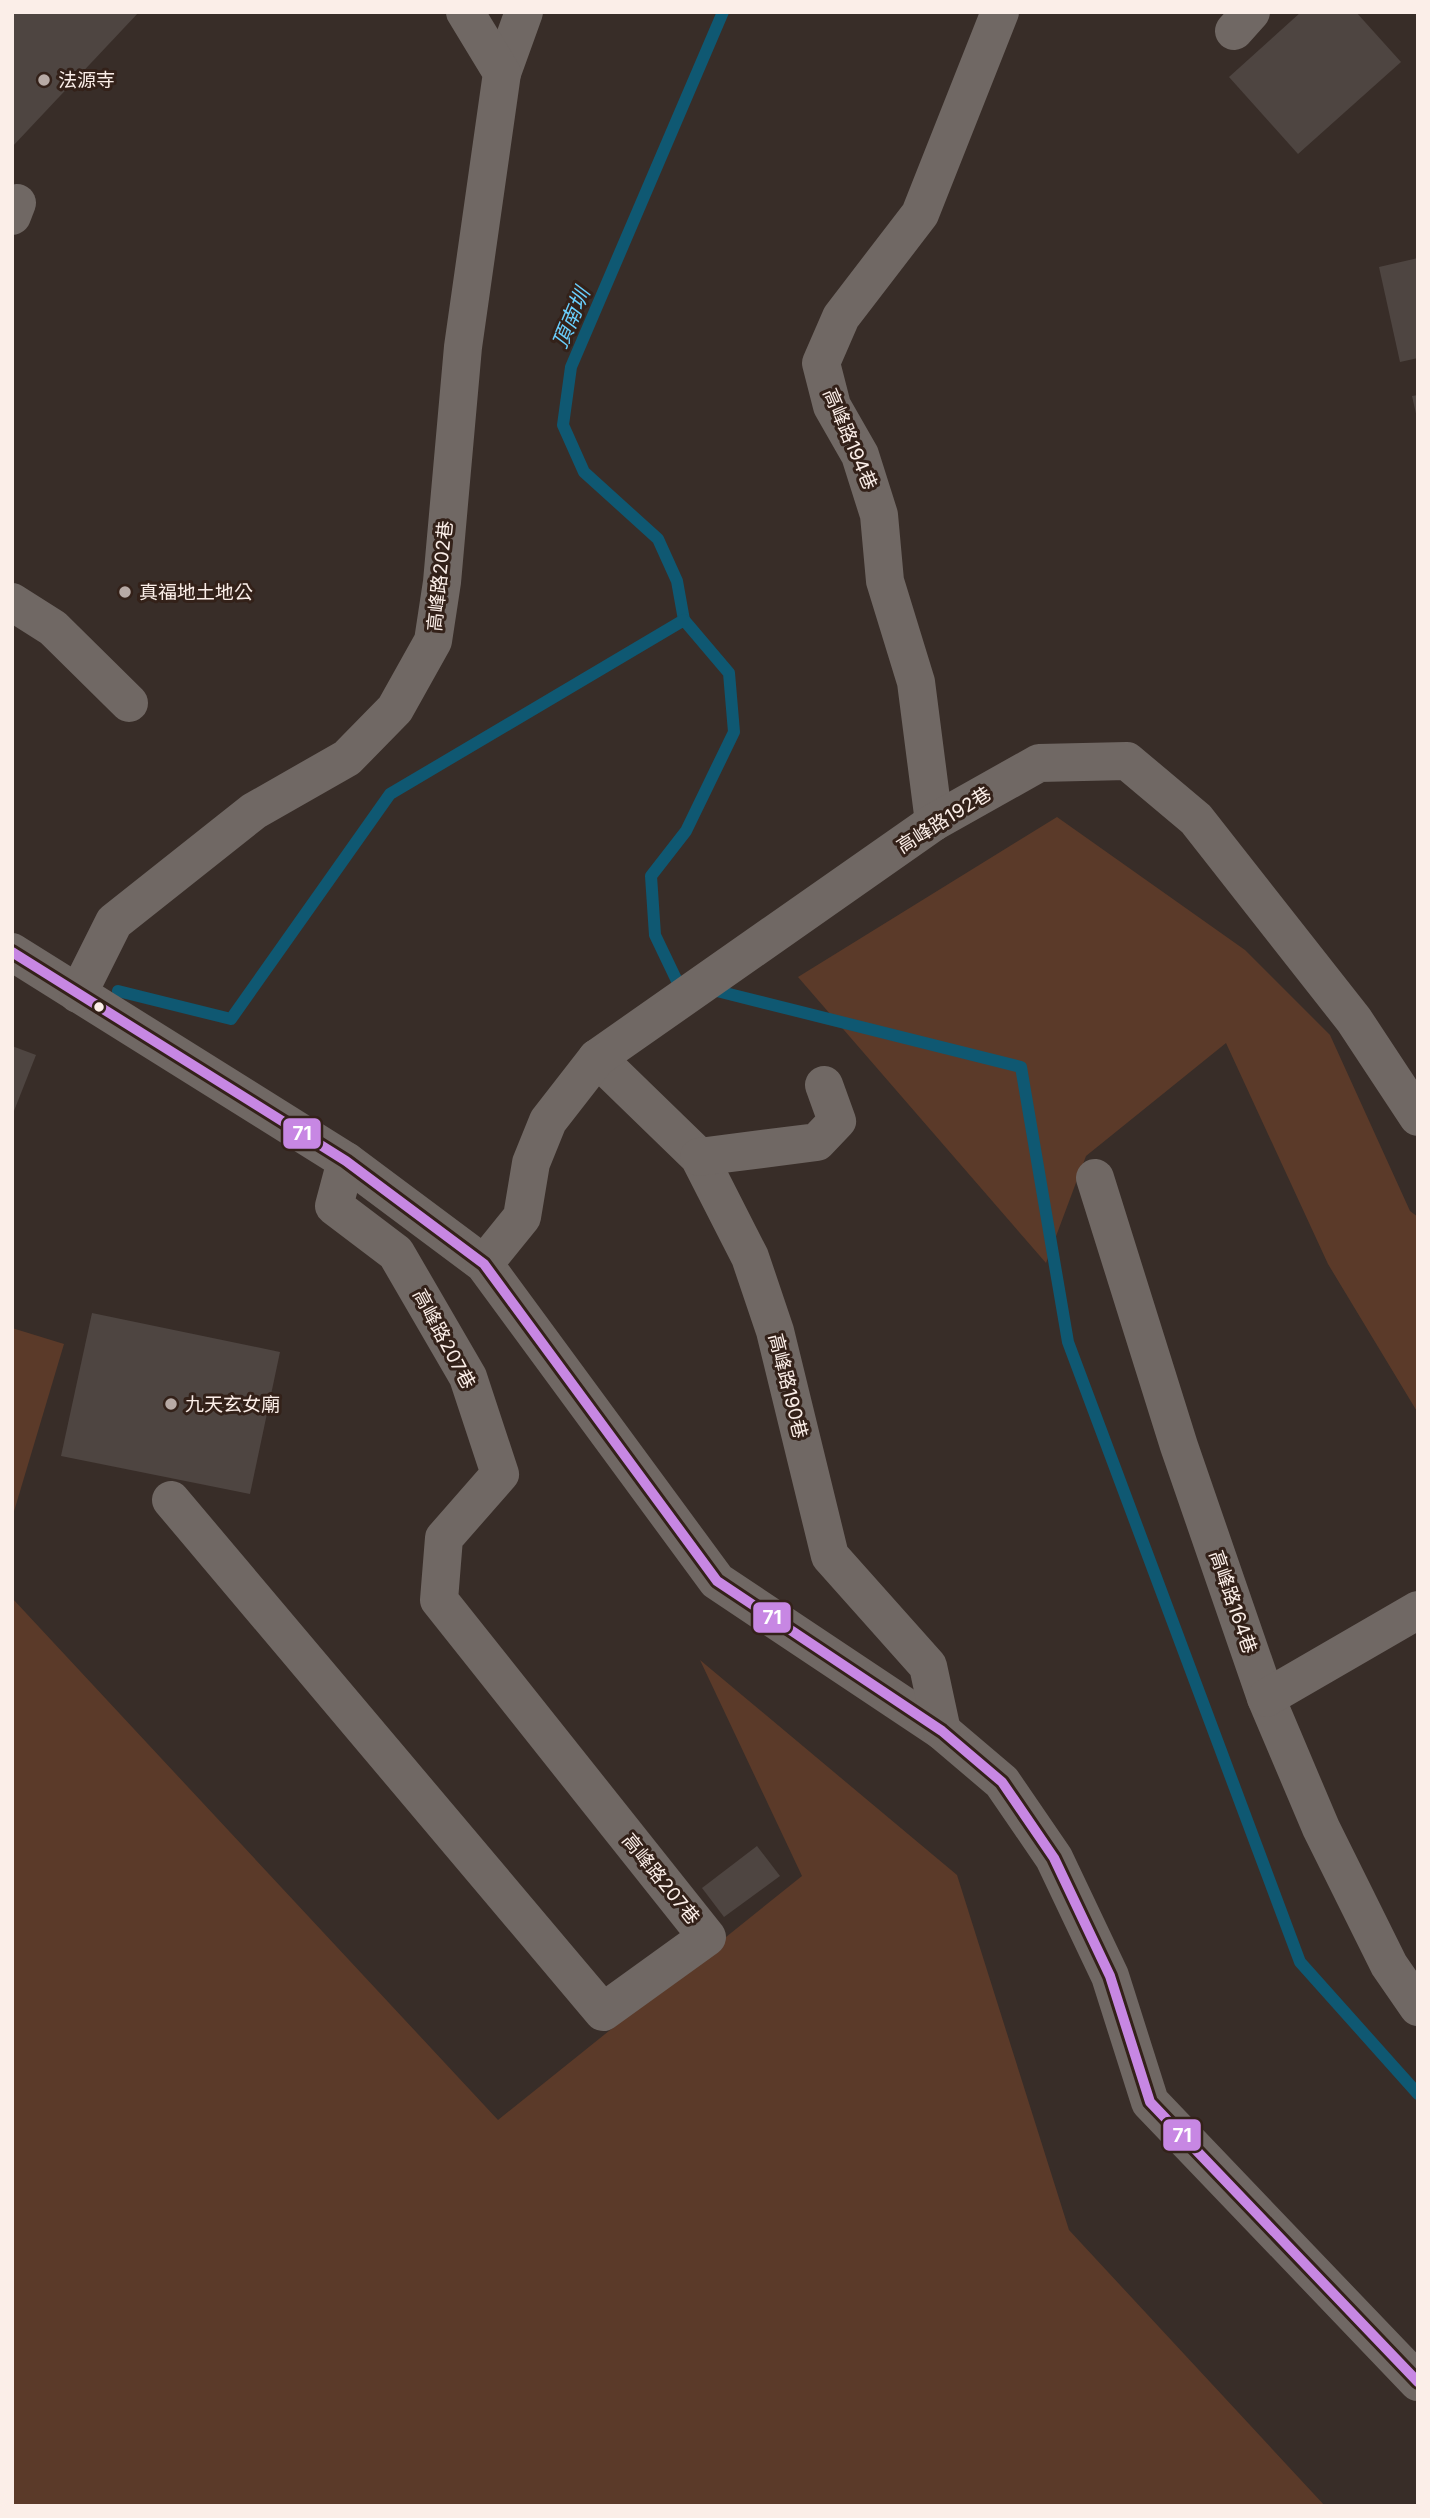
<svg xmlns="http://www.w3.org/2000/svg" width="1430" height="2518" font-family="Inter,'Noto Sans TC',sans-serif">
<rect width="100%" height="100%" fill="#382d28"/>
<g fill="#5b3a29">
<path d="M1057,817L1245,950L1330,1035L1410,1211L1418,1217V1413L1328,1264L1226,1043L1086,1156L1046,1263L798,977Z"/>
<path d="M12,1328L64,1344L12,1518Z"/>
<path d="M12,1598L498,2120L802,1876L700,1660L957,1875L1069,2230L1325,2506H12Z"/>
</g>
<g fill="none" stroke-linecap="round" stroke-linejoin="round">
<g stroke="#0f5872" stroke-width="12">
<path d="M684,620L677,581L658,539L584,472L563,425L571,367L723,12"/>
<path d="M709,989L1021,1067L1068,1342L1300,1962L1418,2094"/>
<path d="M118,991L231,1019L390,794L684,620L729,673L734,732L686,831L651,876L655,935L677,981L691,984"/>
</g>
</g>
<g fill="#4e4541">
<path d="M12,12H139L12,147Z"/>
<path d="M1301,12H1356L1401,62L1298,154L1229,77Z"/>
<path d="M1418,258V358L1400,362L1379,267Z"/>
<path d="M1418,395V418H1417L1412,396Z"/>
<path d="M12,1046L36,1055L12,1116Z"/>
<path d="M92,1313L280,1352L250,1494L61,1456Z"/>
<path d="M757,1846L780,1876L724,1917L702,1888Z"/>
</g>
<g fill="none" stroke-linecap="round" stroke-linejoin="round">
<g stroke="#706864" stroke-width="38">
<path d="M1234,31L1251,12"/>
<path d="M502,73L524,12"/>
<path d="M12,216L17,203"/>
<path d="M12,602L53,628L129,703"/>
<path d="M934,822L916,682L885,581L879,515L860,455L832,406L821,363L841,317L920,214L1000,12"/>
<path d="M12,952L346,1161L484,1264L717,1581L942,1731L1002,1782L1054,1858L1110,1976L1150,2102L1418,2382"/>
<path d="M78,994L114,922L254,811L347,758L395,709L433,641L442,582L463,347L502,73L465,12"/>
<path d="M597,1058L699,1157L750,1257L775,1331L830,1556L928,1666L942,1731"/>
<path d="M699,1157L817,1142L837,1121L824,1085"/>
<path d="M1095,1178L1179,1446L1266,1698L1321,1828L1389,1965L1418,2007"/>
<path d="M484,1264L522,1217L531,1163L548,1121L597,1058L934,822L1039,763L1127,761L1196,819L1354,1020L1418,1117"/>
<path d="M171,1500L603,2012L707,1937L439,1600L444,1538L500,1474L468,1377L396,1253L334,1206L346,1161"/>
<path d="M1266,1698L1418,1610"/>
</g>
<g stroke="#332119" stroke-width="16">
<path id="bus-1" d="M12,952L346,1161L484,1264L717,1581L942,1731L1002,1782L1054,1858L1110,1976L1150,2102L1418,2382"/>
</g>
<use href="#bus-1" stroke="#c787e3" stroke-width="10"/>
</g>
<g fill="#b7aaa5" stroke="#332119" stroke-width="2.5">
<circle cx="44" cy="80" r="7"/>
<circle cx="125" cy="592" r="7"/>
<circle cx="171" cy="1404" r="7"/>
</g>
<circle fill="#fbeee8" stroke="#332119" stroke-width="2.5" cx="99" cy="1007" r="6"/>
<g text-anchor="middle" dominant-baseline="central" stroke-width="6" stroke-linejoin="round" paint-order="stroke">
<g font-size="19" fill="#fbeee8" stroke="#332119" text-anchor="start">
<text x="58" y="80">法源寺</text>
<text x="139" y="592">真福地土地公</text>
<text x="185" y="1404">九天玄女廟</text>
</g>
<g font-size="19" fill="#fbeee8" stroke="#332119">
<text transform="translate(850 439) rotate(67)">高峰路194巷</text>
<text transform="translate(440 576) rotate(-84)">高峰路202巷</text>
<text transform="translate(944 820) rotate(-32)">高峰路192巷</text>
<text transform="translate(444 1339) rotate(62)">高峰路207巷</text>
<text transform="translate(788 1386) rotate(76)">高峰路190巷</text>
<text transform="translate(1233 1602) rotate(71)">高峰路164巷</text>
<text transform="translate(661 1879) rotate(51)">高峰路207巷</text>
</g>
<g font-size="21" font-style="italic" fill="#6acffd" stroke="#332119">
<text transform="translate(571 318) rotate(-67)">頂南圳</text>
</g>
</g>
<g stroke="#332119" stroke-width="2.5">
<rect x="282" y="1117" width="40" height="33" rx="7" fill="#c787e3"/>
<rect x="752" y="1601" width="40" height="33" rx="7" fill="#c787e3"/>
<rect x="1162" y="2118" width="40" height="34" rx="7" fill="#c787e3"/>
</g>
<g font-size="19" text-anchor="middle" font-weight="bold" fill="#fff">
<text x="302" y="1140">71</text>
<text x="772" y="1624">71</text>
<text x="1182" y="2142">71</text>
</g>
<rect width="1430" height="2518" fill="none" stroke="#fbeee8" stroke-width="28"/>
</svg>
